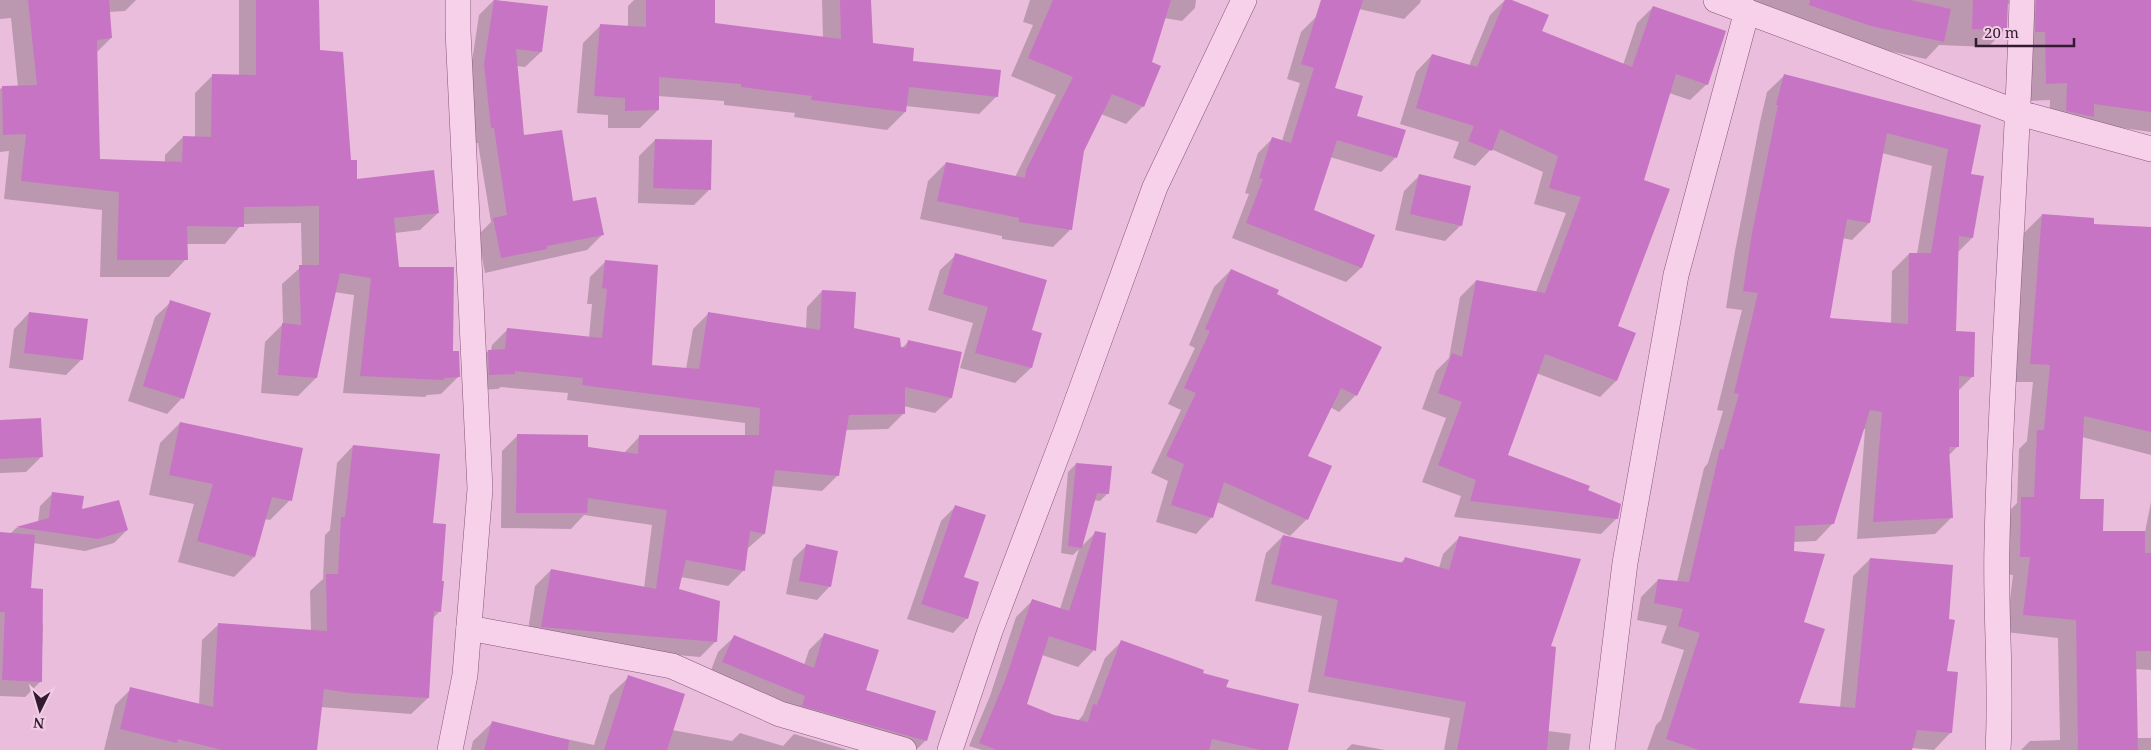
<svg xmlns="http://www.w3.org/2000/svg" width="2151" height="750" font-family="'Noto Serif',serif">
<rect width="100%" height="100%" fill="#ebbddc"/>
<g fill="#0003" fill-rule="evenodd">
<path d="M0,0H136L125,11L109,12L111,38L96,53L98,161L165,163V155L183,137H195V93L213,75L239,76V0H318L319,51L356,180L438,213L420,230L395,233L398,268L452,353L459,376L441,394L427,395L425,397L343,393L354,295L334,292L316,378L298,396L261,393L265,342L283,324L282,284L302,266L301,223L242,224L225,244H186V259L169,277H100L102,210L4,199L9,151L0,152V89L3,87H18L11,18L0,19Z"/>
<path d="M494,0L547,7L541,52L525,67L517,66L523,137L572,203L602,235L587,250L485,273L478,235L491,222L478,143H475L469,81L479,15Z"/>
<path d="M634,0H714V24L823,38L822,0H870L872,44L997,96L979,114L906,106L905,112L887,130L794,117L795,113L724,105V101L658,96V110L640,128H608V115L577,113L583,43L601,25L628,27V6Z"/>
<path d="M1030,0H1196L1195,8L1182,21L1164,18L1150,63L1143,106L1126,124L1101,114L1082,150L1071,229L1053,247L1002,239V236L920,219L928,181L946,163L1015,177L1056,95L1011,76L1033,25L1023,22Z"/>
<path d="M1351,0H1421L1420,3L1404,19L1350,7Z"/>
<path d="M1505,0H1509L1541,32L1623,65L1637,23L1653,7L1707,84L1690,100L1669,93L1642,181L1616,326L1634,333L1616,381L1600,397L1536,373L1507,456L1587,491L1617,518L1601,534L1454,517L1461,496L1422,482L1446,418L1422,409L1436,371L1449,358L1460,297L1476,281L1536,292L1566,213L1534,204L1543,172L1491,149L1475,166L1453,158L1459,142L1400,124L1416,72L1432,55L1469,66L1490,15Z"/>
<path d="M1719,0H2151V132L2087,123L2049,128L2050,100L2029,101L2012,5L2007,4L2005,30L1988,47L1939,45L1926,59L1853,43Z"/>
<path d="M1316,17L1333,89L1356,116L1396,157L1381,172L1330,157L1312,211L1374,235L1361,268L1346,282L1232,238L1249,194L1245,193L1258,153L1273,138L1282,141L1300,83L1287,79L1301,32Z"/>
<path d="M1785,75L1979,126L1970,175L1972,238L1957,253L1955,333L1973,376L1958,391V446L1948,456L1952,517L1935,534L1857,539L1865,429H1863L1833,523L1816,541L1793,542L1802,623L1797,704L1840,708L1853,576L1870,559L1947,620L1946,672L1951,732L1934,750L1912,748L1911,750H1647L1656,725L1661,720L1684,650L1661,643L1667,626L1637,620L1641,597L1658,580L1677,582L1704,468L1708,463L1723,411L1717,410L1742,310L1726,308L1735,251L1760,122L1767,92ZM1882,153L1932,166L1917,254H1909L1892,271L1891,324L1829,319L1842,238L1852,240L1869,223Z"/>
<path d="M655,140L710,189L694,205L638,203L639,156Z"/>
<path d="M1420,175L1461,225L1445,241L1395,230L1404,191Z"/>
<path d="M2042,215L2093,226L2151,228V455L2082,437L2079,500L2102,532H2145L2151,502V670L2135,669L2137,738H2151V750H2021L2030,741L2060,740L2058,638L2006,632L2013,575L2002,574L2004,516L2017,503L2019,449L2027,441L2033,382H2013L2024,233Z"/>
<path d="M956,255L1030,331L1041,334L1031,368L1015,383L960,368L973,323L928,310L940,270Z"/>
<path d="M606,261L650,366L686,369L693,329L708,314L806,329L807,307L822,291L853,329L901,349L908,342L961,353L951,398L935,413L903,406V414L888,429L845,430L838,475L822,491L771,486L764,534L747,549L744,570L728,586L681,577L678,590L715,642L700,657L526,642L535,586L551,570L644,588L652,525L584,515L571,529L501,528L502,451L517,436L624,453L640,436H745V423L567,400L568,393L501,387L498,389L474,390L473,366L488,351H491L492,345L507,330L589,338L592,304H587L590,277Z"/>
<path d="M1231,270L1275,295L1356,395L1339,412L1330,407L1306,456L1307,519L1290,536L1217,502L1212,517L1196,534L1156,522L1168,481L1151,473L1181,410L1168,404L1195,348L1189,345L1214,287Z"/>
<path d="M171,302L182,398L167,414L128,401L155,317Z"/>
<path d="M29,313L82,359L66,375L9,368L14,329Z"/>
<path d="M0,422L42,456L26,472L0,473Z"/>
<path d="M180,423L290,500L270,520L264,519L254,557L234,577L178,562L194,504L149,495L160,443Z"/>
<path d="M353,446L432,524L440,611L432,619L428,698L411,714L320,707L315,750H104L115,705L131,689L199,705L202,640L219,624L311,631L310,591L323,579L325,535L330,530L337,463Z"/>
<path d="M1076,464L1108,493L1100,501L1093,500L1081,547L1096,532L1094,650L1078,667L1042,655L1025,704L1053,716L1078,721L1083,715L1105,658L1121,642L1201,674L1225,688L1286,750H982L969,746L990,696L1016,617L1032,601L1060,609L1079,549L1073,555L1061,553L1068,472Z"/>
<path d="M53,493L80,511L127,530L114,543L85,551L33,543L30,590L43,624L41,681L25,697L0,696V533L10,534L16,528L38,522L40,506Z"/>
<path d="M956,506L967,618L953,633L907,619L941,521Z"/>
<path d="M1283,536L1400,563L1405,559L1439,568L1443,554L1460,537L1550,647L1548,731L1571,734L1569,750H1444L1450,718L1308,692L1322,616L1255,601L1266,553Z"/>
<path d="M807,545L830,586L817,600L786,594L793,559Z"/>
<path d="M824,635L865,691L926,740L916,750H890L708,678L718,652L734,637L804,665L809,650Z"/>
<path d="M629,677L672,730L732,741L740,733L783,746L794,734L848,750H471L473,741L492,723L594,745L610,695Z"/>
<path d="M1352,744L1385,750H1346Z"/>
</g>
<g fill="#c874c5" fill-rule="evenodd">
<path d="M28,0H109L112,38L97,40L100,159L182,162L183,136L211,137L212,74L256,75V0H319L320,50L343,52L351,160H357V179L434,170L439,213L394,218L399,267H454L453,351H459L460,377L444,378V380L360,376L371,278L340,273L317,378L278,375L282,323L301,325L299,265H319V206L244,207V227L187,226L188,260H117L119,192L21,181L26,134L3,135L2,86L37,85Z"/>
<path d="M494,0L548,6L542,52L516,49L524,135L562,130L573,201L596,197L604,235L547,246V249L501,258L493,218L507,215L494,128H491L484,64Z"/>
<path d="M646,0H715V23L841,39L840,0H871L873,43L914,48L913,61L1001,70L998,97L909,87L906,112L811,100L812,96L741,87V84L659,77V110L625,111V98L594,96L600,24L646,27Z"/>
<path d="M1053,0H1171L1152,62L1161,66L1144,107L1112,94L1084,151L1072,230L1019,222V218L937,201L946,162L1025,178L1026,170L1073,77L1028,58Z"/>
<path d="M1321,0H1363L1335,88L1363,96L1357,116L1406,130L1397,158L1337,140L1314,210L1375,235L1362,268L1246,223L1263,179L1259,178L1272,137L1291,143L1314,68L1301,64Z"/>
<path d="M1505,0H1512L1549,15L1542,31L1632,67L1653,6L1726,31L1708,85L1676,74L1644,180L1670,189L1618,326L1636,333L1617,381L1545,354L1508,455L1590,486L1588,490L1621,504L1618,519L1470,501L1476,480L1438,465L1462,402L1438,393L1452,353L1462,357L1476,280L1545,293L1581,197L1549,188L1558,156L1500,129L1492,151L1468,141L1474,126L1416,108L1432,54L1477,67Z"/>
<path d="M1810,0H1910L1951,9L1944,42L1871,26L1809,5Z"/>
<path d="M1973,0H2008L2007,30L1972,29Z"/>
<path d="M2036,0H2151V112L2094,104V117L2066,111L2067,83L2046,84L2045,32H2035Z"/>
<path d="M1784,74L1981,125L1971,174L1984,176L1973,238L1959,236L1956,331L1975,332L1974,377L1959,376V447H1949L1953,518L1873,522L1882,412L1870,410L1834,524L1795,526L1794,551L1825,554L1804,622L1825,629L1799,703L1855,708L1870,558L1953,565L1949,619L1955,620L1947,671L1958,672L1952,733L1917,730L1912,750H1699L1666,739L1700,633L1678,626L1683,609L1654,603L1658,579L1689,582L1720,449L1723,450L1739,394L1734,393L1758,293L1743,291L1752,233L1778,105H1776ZM1887,133L1948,149L1931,253H1909L1908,324L1830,318L1847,219L1870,223Z"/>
<path d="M655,139L712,140L711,190L653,188Z"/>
<path d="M1419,174L1471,186L1462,226L1410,214Z"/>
<path d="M2042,214L2094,218V224L2151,227V432L2084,416L2080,499H2104L2103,531H2145V553H2151V651H2136L2138,750H2078L2076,620L2023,615L2030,557H2020L2021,497H2034L2037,430H2044L2050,365L2030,364Z"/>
<path d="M955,253L1047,280L1032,330L1042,333L1032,368L975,353L988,307L943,294Z"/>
<path d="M605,260L658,265L652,365L699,369L708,312L820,330L822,290L856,292L854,328L900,338L901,347L906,348L908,340L962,352L952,398L905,387V414L849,415L839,476L775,470L765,534L750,531L745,571L686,560L679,589L720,601L717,642L541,627L551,569L656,589L667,510L588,498L587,513H516L517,434L588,435V447L638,454L639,435H759L760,408L582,385L583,378L515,371V374L489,375L488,350L505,349L507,328L602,338L607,289L602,288Z"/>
<path d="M1231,269L1279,290L1277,294L1382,347L1357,396L1341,388L1308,456L1332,466L1308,520L1224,482L1213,518L1171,505L1184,464L1166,456L1196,393L1184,388L1210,331L1205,329Z"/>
<path d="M170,300L211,313L184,399L143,386Z"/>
<path d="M29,312L88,319L83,360L24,353Z"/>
<path d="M41,418L43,457L0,459V420Z"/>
<path d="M180,422L303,448L292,501L272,497L255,557L197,541L213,484L169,475Z"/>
<path d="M353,445L440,454L433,523L446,524L442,581H444L441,612L434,611L429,698L350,693L324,689L317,750H222L178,739L177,743L120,729L130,687L213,707L218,623L327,631L326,574H338L341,517H345Z"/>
<path d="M1076,463L1112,466L1109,494L1097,493L1082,548L1068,546Z"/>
<path d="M52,492L84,496L82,509L119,500L128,530L98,539L16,527L49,518Z"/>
<path d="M955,505L986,515L964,577L979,582L968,619L921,604Z"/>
<path d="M1095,531L1106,533L1096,651L1049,636L1027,704L1054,715L1088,722L1093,704L1097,705L1121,640L1204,670L1203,673L1229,680L1226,687L1299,704L1288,750H1261L1212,739L1209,750H997L979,743L1006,678L1032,599L1069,611Z"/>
<path d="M0,532L35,535L31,588L43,589L42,682L2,680L5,612H0Z"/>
<path d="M1283,535L1403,563L1405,557L1449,570L1459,536L1581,559L1551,646L1556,647L1547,750H1457L1466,702L1324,676L1338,600L1271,584Z"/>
<path d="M806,544L838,551L831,587L799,581Z"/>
<path d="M824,633L879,650L866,690L936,711L927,741L802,706L805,696L722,662L734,635L814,668Z"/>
<path d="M628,675L685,694L667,750H604Z"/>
<path d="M492,721L569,740L568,750H484Z"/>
</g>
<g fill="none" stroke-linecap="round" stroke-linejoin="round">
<g stroke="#83577c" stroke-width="26">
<g id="street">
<path d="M1716,0L2019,113L2151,149"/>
<path d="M469,628L672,666L780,714L904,750"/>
<path d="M450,750L465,675L480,489L458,31V0"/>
<path d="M950,750L990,631L1068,426L1155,187L1244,0"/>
<path d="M1602,750L1625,563L1676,275L1747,11"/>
<path d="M1998,750C2002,681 1995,612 1997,543C2001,362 2017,181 2022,0"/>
</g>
</g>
<use href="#street" stroke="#f7d0ea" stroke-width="25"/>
</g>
<g transform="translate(40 710) rotate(185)" stroke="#f3cde6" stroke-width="4" paint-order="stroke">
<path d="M0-4L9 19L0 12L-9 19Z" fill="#321b30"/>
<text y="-8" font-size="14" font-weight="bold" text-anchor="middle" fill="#321b30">N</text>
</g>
<path d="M1976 38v8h98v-8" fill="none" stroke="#321b30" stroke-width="2.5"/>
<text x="1984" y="38" font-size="15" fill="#321b30" stroke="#f3cde6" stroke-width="4" paint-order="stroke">20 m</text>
</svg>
